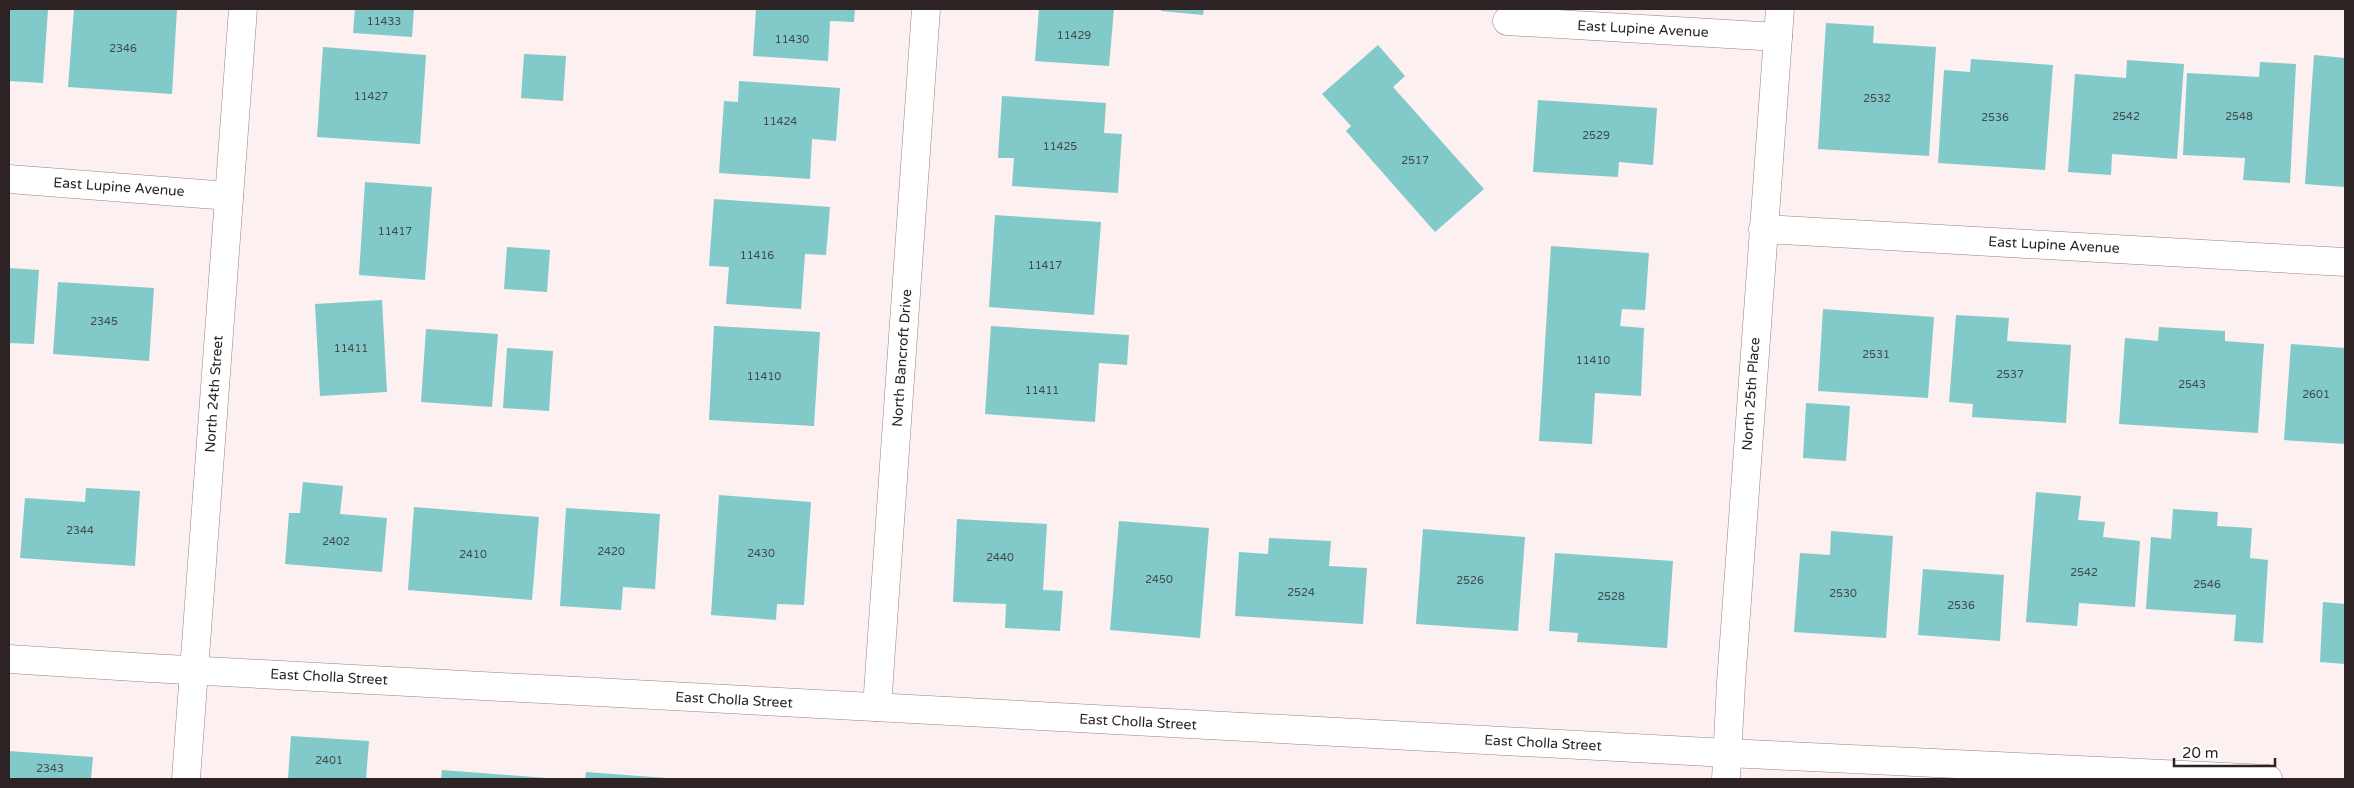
<svg xmlns="http://www.w3.org/2000/svg" width="2354" height="788" font-family="'Varela Round',sans-serif">
<rect width="100%" height="100%" fill="#fcf0f1"/>
<g fill="#82c9c9">
<path d="M9,9H48L43,83L9,81Z"/>
<path d="M74,9H177L172,94L68,87Z"/>
<path d="M355,9H414L412,37L353,33Z"/>
<path d="M756,9H855L854,22L830,21L828,61L753,56Z"/>
<path d="M1039,9H1114L1109,66L1035,61Z"/>
<path d="M1161,9H1204L1203,15L1161,11Z"/>
<path d="M1826,23L1874,26L1873,43L1936,47L1929,156L1818,149Z"/>
<path d="M1378,45L1405,76L1393,87L1484,189L1435,232L1346,131L1351,126L1322,94Z"/>
<path d="M323,47L426,55L420,144L317,137Z"/>
<path d="M524,54L566,56L563,101L521,98Z"/>
<path d="M2314,55L2345,58V187L2305,184Z"/>
<path d="M1971,59L2053,65L2045,170L1938,163L1944,70L1970,72Z"/>
<path d="M2127,60L2184,64L2177,159L2112,154L2111,175L2068,172L2075,74L2126,78Z"/>
<path d="M2260,62L2296,64L2290,183L2243,180L2245,158L2183,155L2187,73L2259,77Z"/>
<path d="M739,81L840,88L836,141L812,139L810,179L719,173L724,101L738,102Z"/>
<path d="M1002,96L1106,103L1104,133L1122,134L1118,193L1012,186L1014,158H998Z"/>
<path d="M1538,100L1657,108L1653,165L1619,162L1618,177L1533,172Z"/>
<path d="M365,182L432,187L425,280L359,275Z"/>
<path d="M714,199L830,207L826,255L805,254L801,309L726,304L729,267L709,266Z"/>
<path d="M995,215L1101,222L1094,315L989,307Z"/>
<path d="M1551,246L1649,253L1645,310L1622,309L1620,326L1644,328L1641,396L1595,393L1592,444L1539,441Z"/>
<path d="M507,247L550,250L547,292L504,289Z"/>
<path d="M9,268L39,270L34,344L9,343Z"/>
<path d="M58,282L154,288L149,361L53,354Z"/>
<path d="M382,300L387,392L320,396L315,304Z"/>
<path d="M1823,309L1934,317L1928,398L1818,391Z"/>
<path d="M1956,315L2009,318L2007,341L2071,345L2066,423L1972,417L1973,404L1949,402Z"/>
<path d="M714,326L820,332L814,426L709,420Z"/>
<path d="M991,326L1129,335L1127,365L1099,363L1095,422L985,414Z"/>
<path d="M2159,327L2225,331V341L2264,344L2258,433L2119,424L2125,338L2158,341Z"/>
<path d="M426,329L498,334L492,407L421,402Z"/>
<path d="M2291,344L2345,348V444L2284,440Z"/>
<path d="M507,348L553,351L549,411L503,408Z"/>
<path d="M1806,403L1850,406L1846,461L1803,458Z"/>
<path d="M303,482L343,486L340,514L387,518L382,572L285,564L289,513H300Z"/>
<path d="M86,488L140,491L135,566L20,558L25,498L85,502Z"/>
<path d="M2036,492L2081,496L2078,520L2105,522L2103,537L2140,541L2135,607L2079,603L2077,626L2026,622Z"/>
<path d="M719,495L811,502L804,605L777,604L776,620L711,615Z"/>
<path d="M414,507L539,517L532,600L408,590Z"/>
<path d="M566,508L660,514L655,589L623,587L621,610L560,606Z"/>
<path d="M2173,509L2218,512L2217,526L2252,528L2250,558L2268,560L2263,643L2234,641L2236,615L2146,609L2151,537L2171,539Z"/>
<path d="M957,519L1047,524L1043,590L1063,591L1060,631L1005,628L1006,604L953,602Z"/>
<path d="M1119,521L1209,528L1200,638L1110,630Z"/>
<path d="M1423,529L1525,537L1518,631L1416,624Z"/>
<path d="M1831,531L1893,536L1886,638L1794,632L1800,553L1830,555Z"/>
<path d="M1269,538L1331,541L1329,566L1367,568L1363,624L1235,616L1239,552L1268,554Z"/>
<path d="M1555,553L1673,561L1667,648L1577,642L1578,633L1549,631Z"/>
<path d="M1923,569L2004,575L2000,641L1918,635Z"/>
<path d="M2323,602L2345,604V664L2320,662Z"/>
<path d="M291,736L369,741L366,779H288Z"/>
<path d="M9,751L93,757L91,779H9Z"/>
<path d="M442,770L547,778V779H441Z"/>
<path d="M586,772L666,778V779H585Z"/>
</g>
<g fill="none" stroke-linecap="round" stroke-linejoin="round">
<g stroke="#9a8184" stroke-width="29">
<g id="minor">
<path d="M1507,21L1778,37"/>
<path d="M9,179L229,196"/>
<path d="M1763,229L2345,262"/>
<path d="M9,659L150,668L1727,753L2268,779"/>
<path d="M877,707L926,9"/>
<path d="M186,779L243,9"/>
<path d="M1726,779L1731,683L1780,9"/>
</g>
</g>
<use href="#minor" stroke="#fff" stroke-width="28"/>
</g>
<g text-anchor="middle" dominant-baseline="central" stroke-width="5" stroke-linejoin="round" paint-order="stroke">
<g font-size="11" fill="#424c4d">
<text x="384" y="21">11433</text>
<text x="1074" y="35">11429</text>
<text x="792" y="39">11430</text>
<text x="123" y="48">2346</text>
<text x="371" y="96">11427</text>
<text x="1877" y="98">2532</text>
<text x="2126" y="116">2542</text>
<text x="2239" y="116">2548</text>
<text x="1995" y="117">2536</text>
<text x="780" y="121">11424</text>
<text x="1596" y="135">2529</text>
<text x="1060" y="146">11425</text>
<text x="1415" y="160">2517</text>
<text x="395" y="231">11417</text>
<text x="757" y="255">11416</text>
<text x="1045" y="265">11417</text>
<text x="104" y="321">2345</text>
<text x="351" y="348">11411</text>
<text x="1876" y="354">2531</text>
<text x="1593" y="360">11410</text>
<text x="2010" y="374">2537</text>
<text x="764" y="376">11410</text>
<text x="2192" y="384">2543</text>
<text x="1042" y="390">11411</text>
<text x="2316" y="394">2601</text>
<text x="80" y="530">2344</text>
<text x="336" y="541">2402</text>
<text x="611" y="551">2420</text>
<text x="761" y="553">2430</text>
<text x="473" y="554">2410</text>
<text x="1000" y="557">2440</text>
<text x="2084" y="572">2542</text>
<text x="1159" y="579">2450</text>
<text x="1470" y="580">2526</text>
<text x="2207" y="584">2546</text>
<text x="1301" y="592">2524</text>
<text x="1843" y="593">2530</text>
<text x="1611" y="596">2528</text>
<text x="1961" y="605">2536</text>
<text x="329" y="760">2401</text>
<text x="50" y="768">2343</text>
</g>
<g font-size="14" fill="#2d2324" stroke="#fff">
<text transform="translate(1643 29) rotate(3)">East Lupine Avenue</text>
<text transform="translate(119 187) rotate(4)">East Lupine Avenue</text>
<text transform="translate(2054 245) rotate(3)">East Lupine Avenue</text>
<text transform="translate(902 358) rotate(-86)">North Bancroft Drive</text>
<text transform="translate(214 394) rotate(-86)">North 24th Street</text>
<text transform="translate(1751 394) rotate(-86)">North 25th Place</text>
<text transform="translate(329 677) rotate(3)">East Cholla Street</text>
<text transform="translate(734 700) rotate(3)">East Cholla Street</text>
<text transform="translate(1138 722) rotate(3)">East Cholla Street</text>
<text transform="translate(1543 743) rotate(3)">East Cholla Street</text>
</g>
</g>
<rect width="2354" height="788" fill="none" stroke="#2d2324" stroke-width="20"/>
<path d="M2174 758v8h101v-8" fill="none" stroke="#2d2324" stroke-width="2.5"/>
<text x="2182" y="758" font-size="15" fill="#2d2324" stroke="#ffffff" stroke-width="4" paint-order="stroke">20 m</text>
</svg>
